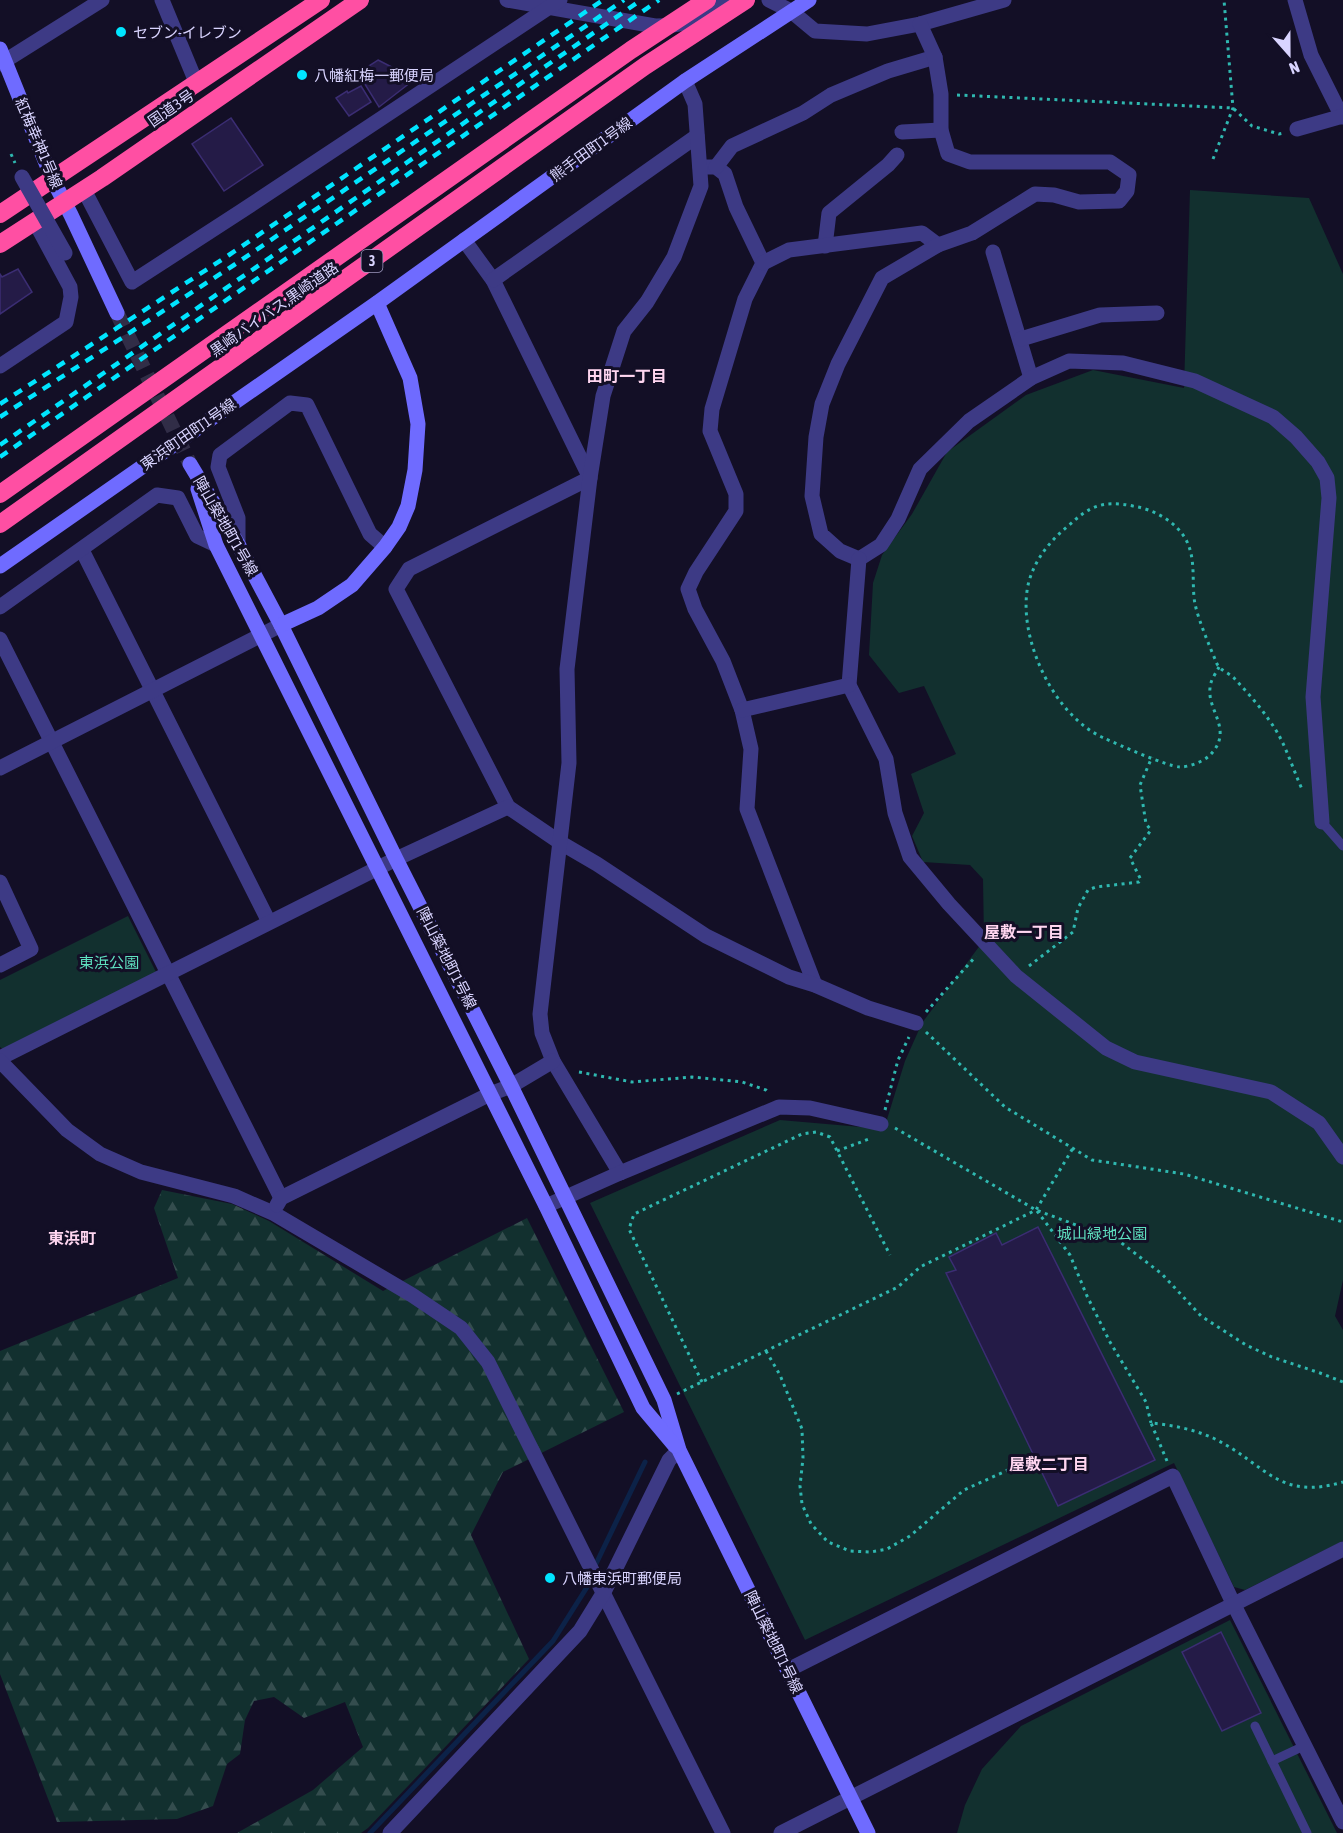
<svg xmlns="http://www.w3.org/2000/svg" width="1343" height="1833" font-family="'Asap Condensed','Noto Sans JP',sans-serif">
<defs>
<pattern id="forest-firs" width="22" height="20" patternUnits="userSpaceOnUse" patternTransform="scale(1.5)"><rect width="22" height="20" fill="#12302f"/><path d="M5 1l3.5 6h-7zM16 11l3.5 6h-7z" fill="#344d4e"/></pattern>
</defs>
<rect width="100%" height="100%" fill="#130f26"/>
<g fill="#12302f">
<path d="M1190,190L1309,198L1343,274V1280L1335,1316L1343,1330V1541L1245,1590L1234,1587L1174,1463L805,1640L590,1203L780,1120L884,1129L905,1061L922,1023L984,940L983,879L970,865L923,862L912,836L924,813L911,774L956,754L924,686L899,693L869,655L873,583L882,555L912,514L947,452L1026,395L1093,370L1184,388Z"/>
<path d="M128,916L158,976L4,1050L0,1047V980Z"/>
<path d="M1230,1620L1337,1833H957L965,1805L982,1769L1021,1726Z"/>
</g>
<path fill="url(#forest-firs)" d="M162,1190L232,1204L269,1221L383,1291L527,1218L624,1412L503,1472L471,1535L529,1659L368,1828L361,1833H237L313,1790L363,1747L345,1702L304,1718L274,1697L254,1701L245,1720L240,1754L227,1764L213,1806L177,1819L57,1822L0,1674V1351L178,1278L154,1208Z"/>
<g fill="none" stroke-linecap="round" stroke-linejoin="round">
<g stroke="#0c2248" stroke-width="5">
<path d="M594,1568L645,1462"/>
<path d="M370,1833L553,1641L589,1584L591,1577"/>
</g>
</g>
<g fill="#241b47" stroke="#3b2d73" stroke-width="1.5">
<path d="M378,60L415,79L379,107L358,73Z"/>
<path d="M361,86L371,102L349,116L336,98L347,91L348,93Z"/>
<path d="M231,118L263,165L224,191L192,144Z"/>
<path d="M18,269L32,292L0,314V274L2,277Z"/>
<path d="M1038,1227L1155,1460L1058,1506L946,1273L956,1270L949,1257L996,1233L1002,1245Z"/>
<path d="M1221,1632L1261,1713L1222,1731L1182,1652Z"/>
</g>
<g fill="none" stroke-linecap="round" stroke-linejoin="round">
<path stroke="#312d47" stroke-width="15" stroke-dasharray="15 8" stroke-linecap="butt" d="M117,313L190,464"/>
<g stroke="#2fb8b0" stroke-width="3" stroke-dasharray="3 4.5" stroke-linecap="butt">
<path d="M957,95L1233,108L1252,126L1279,134L1284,133"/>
<path d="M11,154L15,163"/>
<path d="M1213,159L1233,108L1224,0"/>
<path d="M1219,667C1216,673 1210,681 1210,688C1207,711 1235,731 1209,756C1202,762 1189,767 1180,767C1166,766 1119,745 1104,738C1053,716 1015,634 1029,581C1036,558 1050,541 1068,526C1090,506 1102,500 1133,506C1152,509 1174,520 1185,538C1197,558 1191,583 1195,604C1199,622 1210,647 1217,664C1221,671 1229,673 1234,678C1246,691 1259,705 1269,720C1285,741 1291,765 1302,789"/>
<path d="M1029,966L1073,932L1078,908L1088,890L1096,887L1139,882L1141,880L1130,858L1151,830L1146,824L1140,785L1152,757"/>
<path d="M926,1012L976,956"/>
<path d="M926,1032L1005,1107L1092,1160L1184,1174L1343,1222"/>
<path d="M579,1072L632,1082L692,1077L742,1082L766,1090L769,1093"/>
<path d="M885,1110L898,1060L909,1037"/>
<path d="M895,1128L1036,1210L1119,1241L1162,1274L1201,1316L1246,1345L1272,1357L1320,1373L1343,1382"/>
<path d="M837,1151L869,1139"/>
<path d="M1037,1211L1070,1255L1087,1296L1110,1342L1146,1402L1151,1423"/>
<path d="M766,1351L780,1375L802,1429L803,1458L800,1486L802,1504L811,1524L828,1542L850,1551L871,1552L887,1549L910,1536L964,1490L1019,1465"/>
<path d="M702,1382L629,1229L634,1214L802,1134L816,1132L830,1137L890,1255"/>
<path d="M677,1394L898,1287L920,1267L1036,1210L1073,1148"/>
<path d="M1167,1461L1151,1423C1173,1425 1197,1430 1217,1440C1266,1465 1279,1501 1343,1482"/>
</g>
<g stroke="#3d3a85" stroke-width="9">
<path d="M1322,822L1343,846"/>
<path d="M1255,1726L1307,1833"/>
<path d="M1272,1761L1304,1746"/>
</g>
<g stroke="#3d3a85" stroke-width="15">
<path d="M162,0L196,82"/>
<path d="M507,0L655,26C691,26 695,19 723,0"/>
<path d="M769,0L791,11L815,31L867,34L920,24L1004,0"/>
<path d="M1295,0L1311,55L1342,117"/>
<path d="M0,64L102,0"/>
<path d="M1297,129L1343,116"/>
<path d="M902,132L941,130"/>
<path d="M700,167H716L725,174L736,207L763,263L745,299L712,409L710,431L736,494V511L696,572L688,589L695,609L723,661L742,710L751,749L747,809L815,985"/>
<path d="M716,167L732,146L803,113L831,95L888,71L935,57"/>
<path d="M84,190L132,282L240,212L560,0"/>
<path d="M464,240L493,280L590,478L409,569L396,589L508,807L561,843L597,864L706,936L789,977L815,985L868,1008L916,1023"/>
<path d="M825,246L829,213L888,165L897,155"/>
<path d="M993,252L1031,378"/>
<path d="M763,263L789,250L922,233L938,245"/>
<path d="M493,280L697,136"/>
<path d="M1021,339L1100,315L1157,313"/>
<path d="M0,366L66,322L71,297L70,287L35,222"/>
<path d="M238,544V518L218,467L220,455L290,403L307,405L370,534L385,547"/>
<path d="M82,550L269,922"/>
<path d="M859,559L881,545L898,519L920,469L969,421L1031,378L1069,361L1123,363L1195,381L1273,417L1296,437L1318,462L1327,478L1329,498L1313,697L1322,822"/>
<path d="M859,559L840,551L821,534L812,496L816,437L822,404L838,364L882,278L938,245L972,233L1035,194L1054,195L1079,202L1119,201L1127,191L1129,175L1110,162H970L948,154L941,130V94L935,57L920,24"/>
<path d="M859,559L849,685L886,759L895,813L910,857L949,904L1016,976L1106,1048L1135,1062L1271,1092L1319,1123L1343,1157"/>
<path d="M0,607L157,495L178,498L197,536L216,545"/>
<path d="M0,639L281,1198"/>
<path d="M742,710L849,685"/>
<path d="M0,768L281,625"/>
<path d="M0,882L31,949L0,965"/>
<path d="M0,1058L396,859L508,807"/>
<path d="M0,1061L67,1130L100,1154L141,1172L234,1196L273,1213L412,1295L461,1328L488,1362L723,1833"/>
<path d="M620,1173L553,1061L542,1033L540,1014L569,763L567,669L590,478L603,396L624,331L647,302L674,257L701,186L695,104L685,81"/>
<path d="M277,1205L281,1198L490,1094L511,1086L553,1061"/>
<path d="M546,1206L620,1173L779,1107L810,1108L881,1124"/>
<path d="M788,1670L1173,1476L1233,1603L1343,1822"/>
<path d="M390,1833L580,1631L604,1592L669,1460L679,1450"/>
<path d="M781,1833L1343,1549"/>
</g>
<g stroke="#6f6bff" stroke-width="15">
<path d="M0,49L52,178L71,215L117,313"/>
<path d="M190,464L238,544L281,625L396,859L511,1086L664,1400L679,1450L868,1833"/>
<path d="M198,489L216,545L546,1206L643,1408L675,1446"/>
<path d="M0,566L377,303L685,81L809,0"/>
<path d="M281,625L318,608L352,585L385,547L399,527L408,506L415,470L418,424L410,378L377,303"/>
</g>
<g stroke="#ff4fa3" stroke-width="18">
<path d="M0,214L321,0"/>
<path d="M0,244L102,178L360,0"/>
</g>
<g stroke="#00e5ff" stroke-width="4.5" stroke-dasharray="9 8" stroke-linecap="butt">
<path d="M0,404L229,255L603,0"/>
<path d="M0,417L234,265L624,0"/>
<path d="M0,445L641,0"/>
<path d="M0,457L659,0"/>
</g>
<path stroke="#3d3a85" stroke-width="15" d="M22,177L65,253"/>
<g stroke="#ff4fa3" stroke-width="18">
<path d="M0,494L631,50L707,0"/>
<path d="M0,524L645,66L746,0"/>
</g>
</g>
<g fill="#00e5ff" stroke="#130f26" stroke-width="2">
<circle cx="121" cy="32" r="6"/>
<circle cx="302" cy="75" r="6"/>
<circle cx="550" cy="1578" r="6"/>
</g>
<g text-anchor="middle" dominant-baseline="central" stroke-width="6" stroke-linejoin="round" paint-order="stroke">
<rect fill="#130f26" stroke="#9e99be" stroke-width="1.5" x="361.5" y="250" width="21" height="22" rx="4.5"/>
<g font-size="14" font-weight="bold" fill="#d9d4ff">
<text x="372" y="261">3</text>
</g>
<g font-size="15" fill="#d9d4ff" stroke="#130f26" text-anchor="start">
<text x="133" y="32">セブン-イレブン</text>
<text x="314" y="75">八幡紅梅一郵便局</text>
<text x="562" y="1578">八幡東浜町郵便局</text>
</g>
<g font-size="15" fill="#d9d4ff" stroke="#130f26">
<text transform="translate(171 108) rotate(-35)">国道3号</text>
<text transform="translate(39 143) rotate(67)">紅梅幸神1号線</text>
<text transform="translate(591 149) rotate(-36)">熊手田町1号線</text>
<text transform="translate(274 309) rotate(-35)">黒崎バイパス;黒崎道路</text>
<text transform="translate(188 434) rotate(-35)">東浜町田町1号線</text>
<text transform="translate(226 526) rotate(60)">陣山築地町1号線</text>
<text transform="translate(447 958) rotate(63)">陣山築地町1号線</text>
<text transform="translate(774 1642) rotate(64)">陣山築地町1号線</text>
</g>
<g font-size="15" fill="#5fe0c0" stroke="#130f26">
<text x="109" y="962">東浜公園</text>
<text x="1102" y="1233">城山緑地公園</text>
</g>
<g font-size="16" font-weight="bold" fill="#ffd6f0" stroke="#130f26">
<text x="627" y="376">田町一丁目</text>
<text x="1024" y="932">屋敷一丁目</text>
<text x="72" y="1238">東浜町</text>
<text x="1049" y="1464">屋敷二丁目</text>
</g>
</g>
<g transform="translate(1289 54) rotate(159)" stroke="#130f26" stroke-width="4.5" paint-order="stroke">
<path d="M0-4.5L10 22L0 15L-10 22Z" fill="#d9d4ff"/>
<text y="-9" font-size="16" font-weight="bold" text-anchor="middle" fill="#d9d4ff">N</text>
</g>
</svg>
